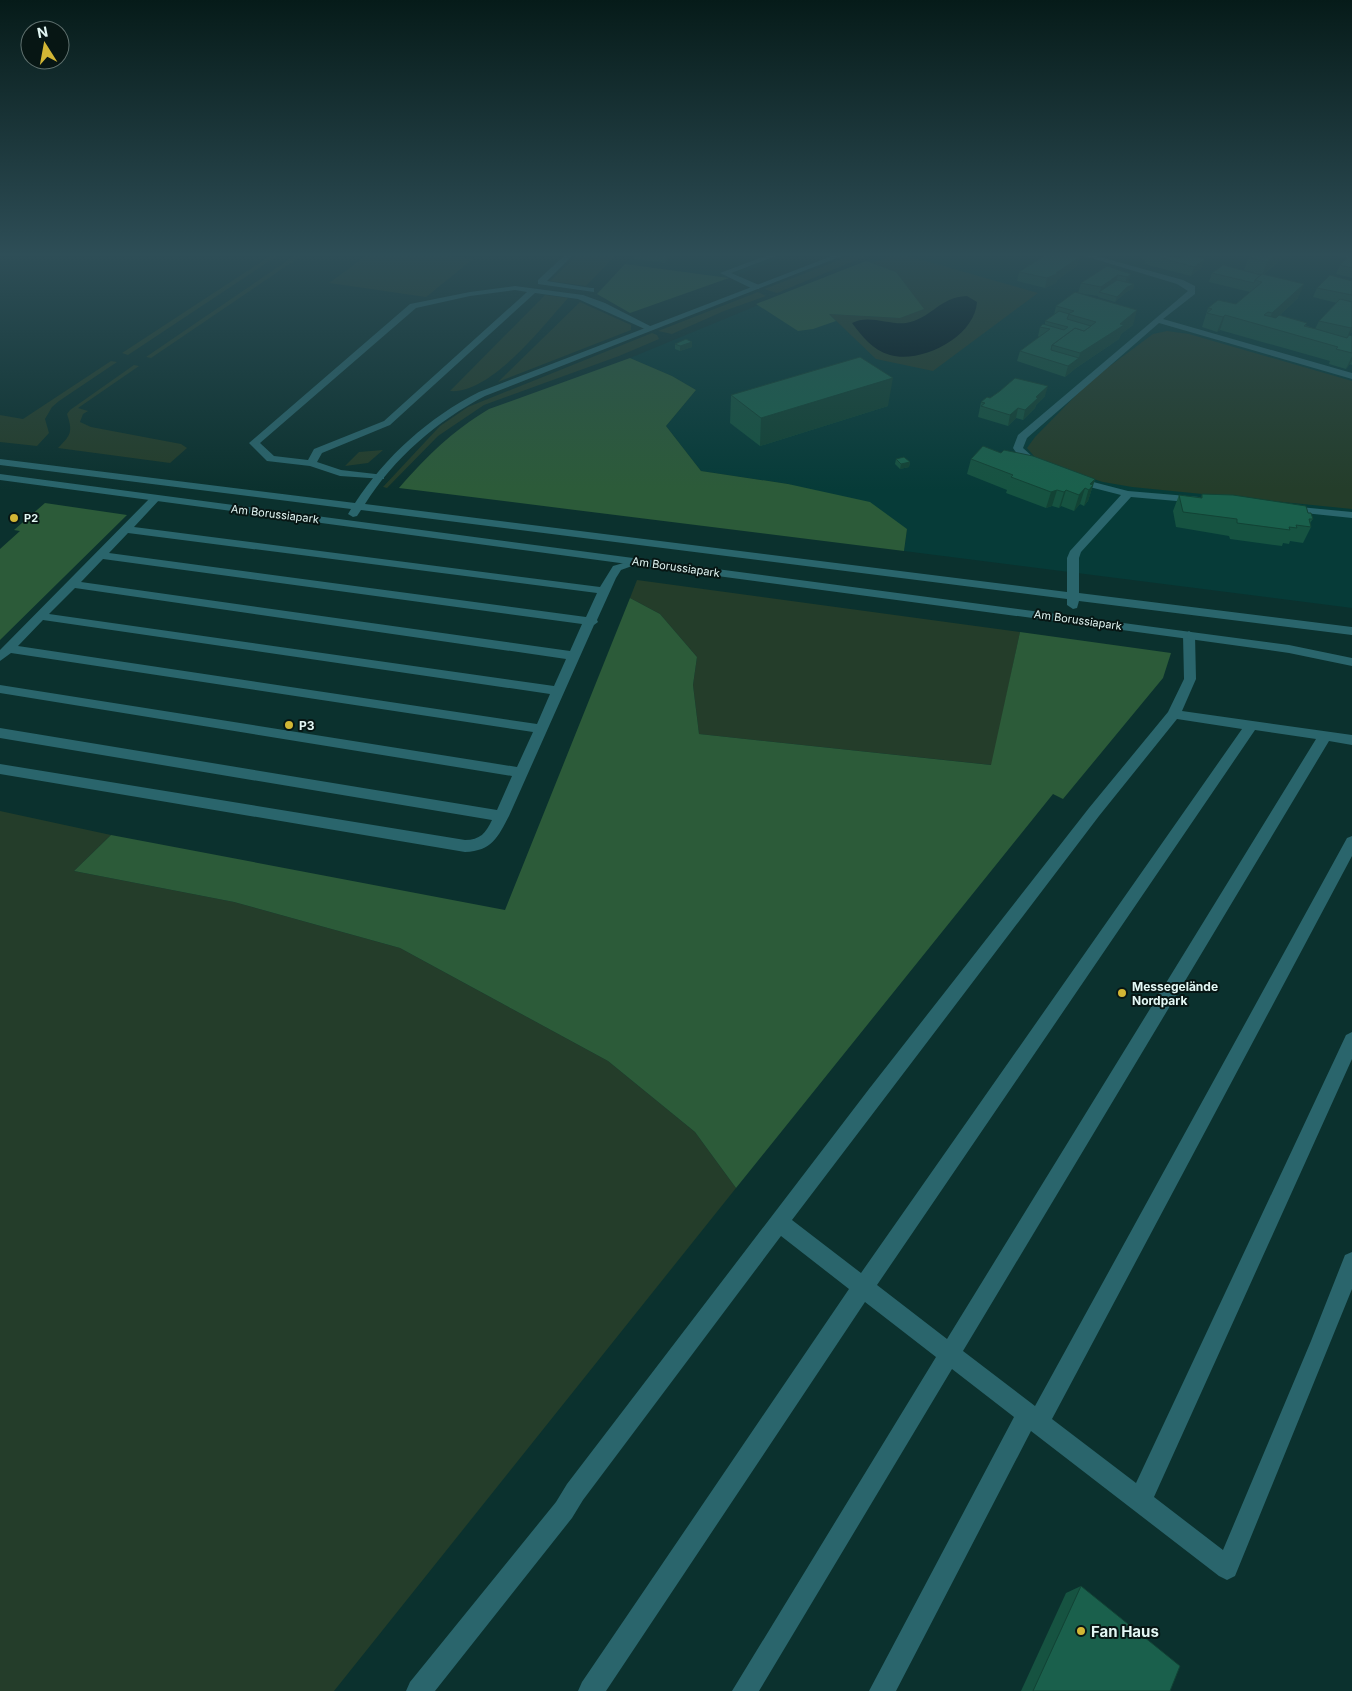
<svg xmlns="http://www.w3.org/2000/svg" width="1352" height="1691" font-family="Inter,sans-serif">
<rect width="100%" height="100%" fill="#0b312e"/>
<g fill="#063b38">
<path d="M635,254H792L729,278L625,264Z"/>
<path d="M882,254H1093L1108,258L1113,254H1352V608L904,551L907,529L788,484L701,471L666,426L696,390L672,376L630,358Z"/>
</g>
<g fill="#243d2a">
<path d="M273,254H280L128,355L122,353Z"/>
<path d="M297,254H304L151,358L146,357Z"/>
<path d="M369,254H433L473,259L426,297L329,283Z"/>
<path d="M578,254H617L586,286L550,281Z"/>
<path d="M855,254H871L777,293L764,289Z"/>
<path d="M896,254H901L1038,293L933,371L876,359L829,314L900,318L923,309L896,272L872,263Z"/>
<path d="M758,292L766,296L724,311L672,334L658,331Z"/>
<path d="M545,295L568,298C544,325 490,395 450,391Z"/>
<path d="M580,302L631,325V330L498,382Z"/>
<path d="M1167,331L1189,334L1352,381V509L1132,487L1103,482L1039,462L1027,448L1035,437L1091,380L1153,334Z"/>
<path d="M652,333L657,335L659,339L619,356L484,405L438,436L387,488L383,487L440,426L468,407Z"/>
<path d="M111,361L117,362L59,401L52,407L45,419L49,433L37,446L0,442V415L23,419Z"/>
<path d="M134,365L139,366L78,408L88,411L83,414L80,422L91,427L181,444L187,448L170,463L58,448C71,435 73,432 67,414L70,410Z"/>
<path d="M383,450L368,463L345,466L359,452Z"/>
<path d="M637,580L1020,632L992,765L699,734L693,685L697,657L660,614L630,598Z"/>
<path d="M0,811L111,835L74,871L234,902L400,948L608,1061L695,1132L736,1188L334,1691H0Z"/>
</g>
<g fill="#2c5b39">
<path d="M866,261L896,272L924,309L900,318L829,314L836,321L813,329L798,331L756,304Z"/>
<path d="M625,264L729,278L630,313L597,294Z"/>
<path d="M630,358L672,376L696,390L666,426L701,471L788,484L870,502L907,529L904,551L399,488C427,456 452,431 489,409Z"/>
<path d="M45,503L127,515L0,640V549L20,531L14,530Z"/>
<path d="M630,598L660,614L697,657L693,685L699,734L991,765L1020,632L1171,653L1163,678L1063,799L1053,794L736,1188L695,1132L608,1061L400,948L234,902L74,871L111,835L505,910Z"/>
</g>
<path fill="#01141b" d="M967,296L977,302C975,337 921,364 890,355C872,350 862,336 852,323C868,314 889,325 906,323C931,319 939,297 967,296Z"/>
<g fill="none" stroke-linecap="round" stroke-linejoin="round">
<g fill="#2a656c" fill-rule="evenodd">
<path d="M771,254H781L731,273L759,285V289H753L720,273Z"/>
<path d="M515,286L583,295L605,303L654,328L647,330L578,299L535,293L390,425L322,453L317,462L341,470L384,475V479L340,476L310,466L267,461L249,443L410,304L470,292ZM515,290L527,292L384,421L314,449L308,460L274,456L260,443L416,308L470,296Z"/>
<path d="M156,495L161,498L134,527L600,587L613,566L637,559L643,562L621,570L616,578L597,620L598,622L594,625L509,816C498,837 492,851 465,852L0,774V764L465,840C480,840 486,833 492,820L0,738V728L497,810L512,776L0,693V685L517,767L533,732L11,653L0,661V650L152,496ZM128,533L597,593L586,617L109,553ZM103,559L582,624L570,651L81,582ZM75,588L566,659L554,686L49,614ZM43,620L550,694L537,724L18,646Z"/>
<path d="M1189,631L1195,635L1196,679L1182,711L1352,735V745L1329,741L963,1351L1035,1406L1347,838L1352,836V856L1052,1419L1136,1483L1346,1035L1352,1032V1059L1154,1497L1223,1550L1311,1341L1345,1255L1352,1252V1289L1235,1576L1227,1580L1219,1576L1031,1431L896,1691H869L1014,1417L952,1369L759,1691H732L936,1357L865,1302L606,1691H578L582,1682L849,1289L781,1236L583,1500L572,1518L435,1691H406L410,1682L556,1502L567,1484L869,1089L1089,808L1168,712L1184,679L1183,635ZM1177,719L1242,729L861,1273L792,1220L1099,816ZM1255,730L1316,739L947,1339L877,1285Z"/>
</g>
<g fill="#2a656c" fill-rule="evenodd">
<path d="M566,254H574L547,281L591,288H594V292L538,284V280Z"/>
<path d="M837,254H847L485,396C437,421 394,458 365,504L1067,592V558L1070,551L1121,495L1070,482L1069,480L1074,477L1128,491L1199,497L1204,500L1199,503L1131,497L1081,552L1079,558V593L1352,627V635L1079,601L1077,608L1073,609L1067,605V599L361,510L357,516L353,517L348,514L351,509L0,465V459L355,503C386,456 428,418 479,392Z"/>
<path d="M1078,254H1089L1183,280L1195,286V294L1163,319L1352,373V379L1159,323L1027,438L1023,448L1043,466L1038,469C1027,465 1019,457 1013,448L1018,435L1188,291L1177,284Z"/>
<path d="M1338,254H1352V258L1339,256Z"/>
<path d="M0,474L1289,645L1352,658V666L1289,653L1189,639L0,480Z"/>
<path d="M1289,506L1352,512V518L1285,511V507Z"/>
</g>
</g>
<g fill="#165341">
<path d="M634,254H674L665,263L634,259Z"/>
<path d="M1143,254H1175L1172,257L1180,258L1205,259L1201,268L1191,276L1144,264L1145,260L1141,259Z"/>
<path d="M1253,254H1287L1263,275L1298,298L1280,315L1315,329L1319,321L1337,303L1313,297L1317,288L1352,281V332L1348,336H1352V365L1350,364L1346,369L1329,364L1330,361L1220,330L1217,332L1202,327L1208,308L1236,304L1250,292L1209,282L1212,273L1244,270L1249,257Z"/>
<path d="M1352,256V278L1336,274L1340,265Z"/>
<path d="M1077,266L1057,280L1056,283L1045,288L1017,281L1019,272Z"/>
<path d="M1107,266L1131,274L1128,283L1134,284L1133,289L1126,292L1115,302L1098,297V296L1078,293L1081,283Z"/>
<path d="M1056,306L1133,325L1121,334L1119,339L1076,368L1065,377L1017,361L1020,351L1039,337L1038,336L1040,327L1045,324V321L1054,315Z"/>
<path d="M692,342V347L680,351L675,349V344Z"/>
<path d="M731,395L888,406L760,446L730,423Z"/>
<path d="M1045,396L1036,405L1035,408L1023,420L1016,418L1008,426L978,417L981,402L990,398Z"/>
<path d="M1001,453L1095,479L1088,501L1084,506L1080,504L1074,511L1061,506L1059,508L1052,506L1046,508L1006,493L1007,490L967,474L971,459Z"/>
<path d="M896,459L910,462L909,467L900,469L895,464Z"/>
<path d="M1202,494L1308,513L1313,519L1310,523L1311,527L1303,543L1290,541L1289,544L1283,543L1282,546L1230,539L1229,536L1176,527L1173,511L1179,495L1201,498Z"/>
<path d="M1081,1586L1170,1691H1021L1066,1593Z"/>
</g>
<g fill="#124335">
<path d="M665,254H674L665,263Z"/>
<path d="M1168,254H1175L1168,260L1166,256Z"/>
<path d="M1277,254H1287L1262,275L1267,262Z"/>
<path d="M1080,257L1077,266L1057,280L1056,283L1045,288L1047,278Z"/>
<path d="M1205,259L1201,268L1191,276L1194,267Z"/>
<path d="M1131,274L1128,284L1124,287L1127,277Z"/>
<path d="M1118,275L1115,284L1100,292L1101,287Z"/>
<path d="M1134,284L1133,289L1126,292L1115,302L1117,297L1127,287Z"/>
<path d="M1304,284L1298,298L1266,328L1272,313Z"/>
<path d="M1137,310L1133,325L1121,334L1119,339L1076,368L1065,377L1068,366L1079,358L1080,353Z"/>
<path d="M1225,315L1220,330L1217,332L1223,317Z"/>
<path d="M1352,327V332L1347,338L1351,328Z"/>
<path d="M692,342V347L680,351V346Z"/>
<path d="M1352,356V361L1350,364L1346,369Z"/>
<path d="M893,378L888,406L760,446L761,418Z"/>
<path d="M1048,386L1045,396L1036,405L1035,408L1023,420L1025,410L1036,397Z"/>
<path d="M1018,408L1016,418L1008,426L1010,415Z"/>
<path d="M910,462L909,467L900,469L901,464Z"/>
<path d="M1095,479L1088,501L1084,506L1090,484Z"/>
<path d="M1085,488L1080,504L1074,511L1079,495Z"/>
<path d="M1057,490L1052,506L1046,508L1051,492Z"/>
<path d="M1066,490L1061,506L1059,508L1064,492Z"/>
</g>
<g fill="#1a604c" stroke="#124335">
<path d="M1047,254H1066L1080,257L1056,273H1059L1047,278L1019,272Z"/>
<path d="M1147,254H1168L1166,256L1180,258L1186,254L1205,259L1194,267Z"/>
<path d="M1253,254H1277L1267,262L1249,257Z"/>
<path d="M1350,255L1352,256V268L1340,265Z"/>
<path d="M1223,265L1261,275L1255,280L1254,283L1212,273Z"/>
<path d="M1107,266L1131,274L1127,277L1118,275L1101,287L1081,283Z"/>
<path d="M1262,274L1271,276L1304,284L1272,313L1268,312L1264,315L1276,318L1279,315L1307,323L1304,326L1316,329L1347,338L1349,335L1352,336V353L1336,349L1338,347L1225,315L1223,317L1207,313L1212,309L1208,308L1218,300L1236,304L1262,282L1255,280Z"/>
<path d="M1330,275L1352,281V295L1317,288Z"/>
<path d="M1117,280L1134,284L1127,287L1117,297L1099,292Z"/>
<path d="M1075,292L1137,310L1120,324L1124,325L1080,353L1052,345L1075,328L1084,331L1096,322L1068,314L1074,311L1056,306Z"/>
<path d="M1340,299L1352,302V327L1351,328L1319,321Z"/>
<path d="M1059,311L1069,314L1067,319L1091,326L1084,331L1075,328L1052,345L1051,350L1079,358L1068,366L1020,351L1050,329L1040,327L1043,324L1064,330L1068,327L1045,321Z"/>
<path d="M686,339L692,342L680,346L675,344Z"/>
<path d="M860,357L893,378L761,418L731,395Z"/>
<path d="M1015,378L1048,386L1036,397L1038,398L1025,410L1018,408L1010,415L981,406L985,403L981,402L987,397L990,398L1000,391Z"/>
<path d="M983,446L1001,453L1004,450L1033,456L1095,479L1090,484L1093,485L1089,490L1085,488L1079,495L1066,490L1064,492L1057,490L1051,492L1011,477L1013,475L971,459Z"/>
<path d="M904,457L910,462L901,464L896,459Z"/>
<path d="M1202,494L1233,495L1306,506L1308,513H1311L1313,519H1309L1311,527L1296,525L1297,528L1289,527L1290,530L1237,523V519L1183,512L1179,495L1202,498Z"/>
<path d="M1081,1586L1180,1666L1170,1691H1033Z"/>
</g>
<linearGradient id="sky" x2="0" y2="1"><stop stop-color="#061b19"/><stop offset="0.52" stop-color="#2e4e57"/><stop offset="1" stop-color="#2e4e57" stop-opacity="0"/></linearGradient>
<rect width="1352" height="490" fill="url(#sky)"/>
<g fill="#d2b635" stroke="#071614" stroke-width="2">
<circle cx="14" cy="518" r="5"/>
<circle cx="289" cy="725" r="5"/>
<circle cx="1122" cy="993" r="5"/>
<circle cx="1081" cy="1631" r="5"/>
</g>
<g text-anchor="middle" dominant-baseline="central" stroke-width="4" stroke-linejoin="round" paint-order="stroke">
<g font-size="11" fill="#e3f7f4" stroke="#071614">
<text transform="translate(275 514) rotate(7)">Am Borussiapark</text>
<text transform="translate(676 567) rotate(8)">Am Borussiapark</text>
<text transform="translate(1078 620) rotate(8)">Am Borussiapark</text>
</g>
<g font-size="11" font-weight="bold" fill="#e3f7f4" stroke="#071614" text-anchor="start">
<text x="24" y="518">P2</text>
</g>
<g font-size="12" font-weight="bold" fill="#e3f7f4" stroke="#071614" text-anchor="start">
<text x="299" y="725">P3</text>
<text x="1132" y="986">Messegelände<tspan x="1132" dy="14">Nordpark</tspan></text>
</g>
<g font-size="15" font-weight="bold" fill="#e3f7f4" stroke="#071614" text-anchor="start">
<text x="1091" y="1631">Fan Haus</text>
</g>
</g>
<g transform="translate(45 45) rotate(349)"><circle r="24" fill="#071614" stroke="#5f706e"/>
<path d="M0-4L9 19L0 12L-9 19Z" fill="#d2b635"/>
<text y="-8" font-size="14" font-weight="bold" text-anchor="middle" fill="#e3f7f4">N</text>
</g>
</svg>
